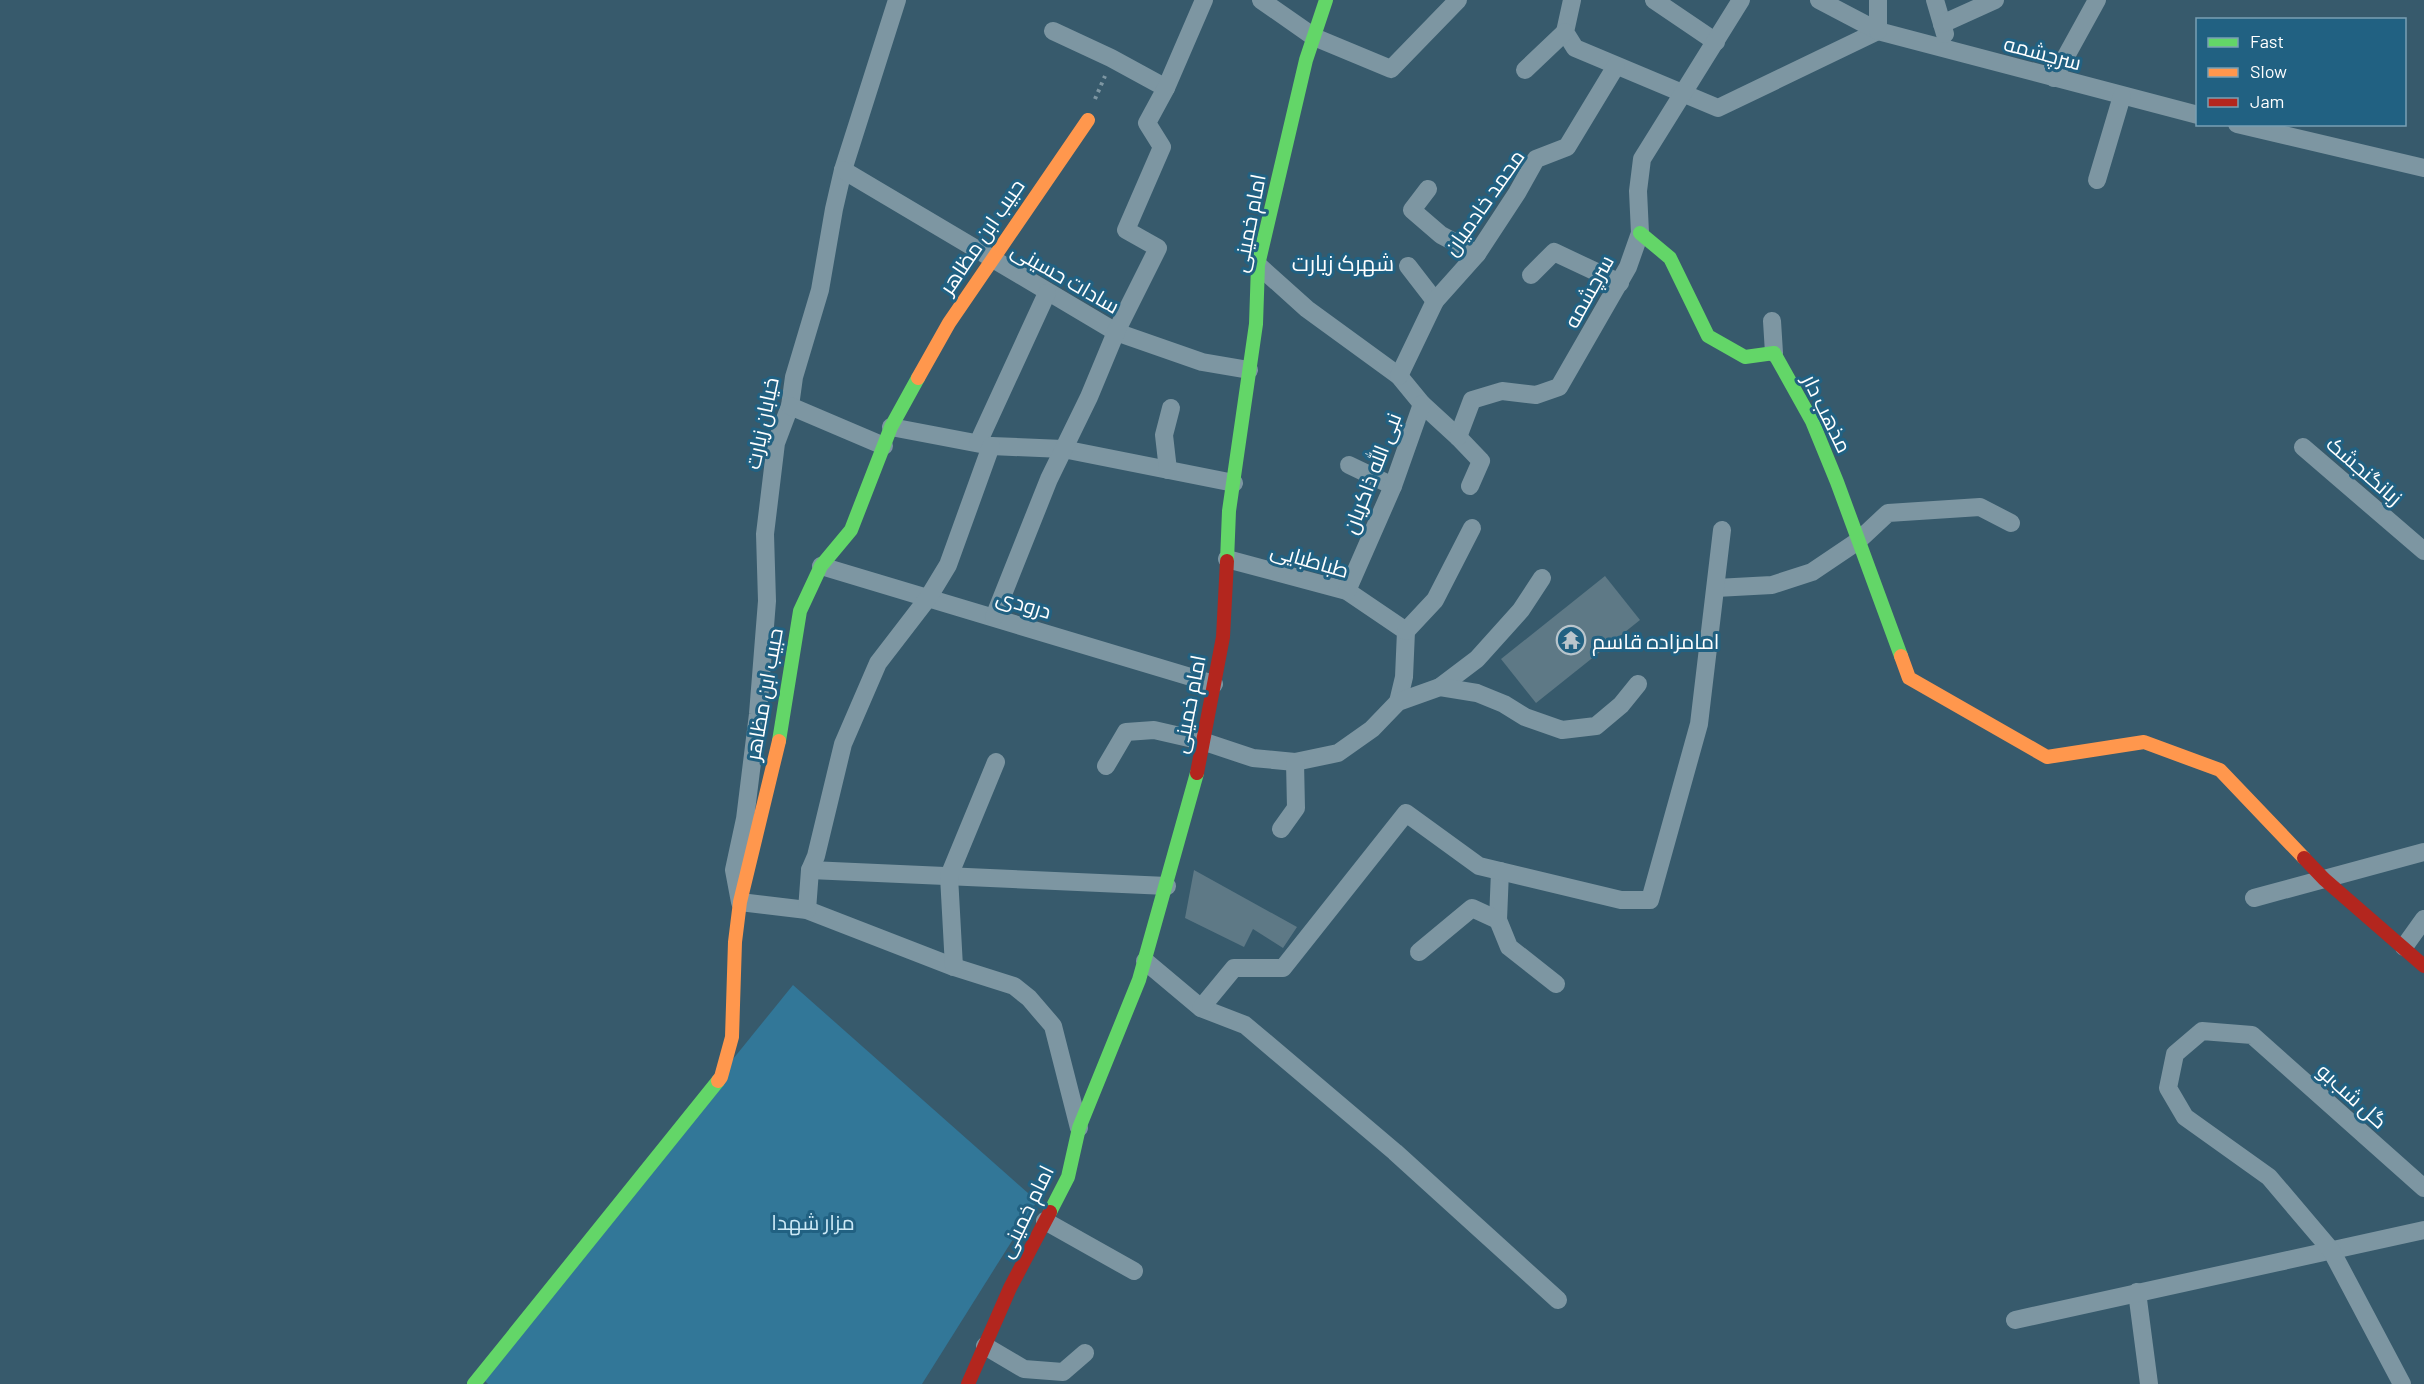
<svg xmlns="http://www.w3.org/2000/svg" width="2424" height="1384" font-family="Barlow,Cairo,sans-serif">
<rect width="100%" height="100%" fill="#375a6c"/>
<path fill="#327798" d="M793,985L1037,1201L922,1384H488L478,1374Z"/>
<g fill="#5e7986">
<path d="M1605,576L1640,620L1536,703L1501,659Z"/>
<path d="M1194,870L1297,927L1283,948L1253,929L1244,947L1185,918Z"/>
</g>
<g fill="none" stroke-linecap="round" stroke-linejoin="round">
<path stroke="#7d96a2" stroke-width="4" stroke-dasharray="3 4.5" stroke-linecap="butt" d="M1095,99L1105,76"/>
<g stroke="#7d96a2" stroke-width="18">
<path d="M897,0L843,170L834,209L820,290L794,377L790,406L776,443L765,534L767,601L758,714L745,819L734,870L740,902L807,910L954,967L1014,986L1029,998L1053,1026L1079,1128"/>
<path d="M1261,0L1314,37L1391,69L1458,0"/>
<path d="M1572,0L1565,32L1575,48L1718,108L1878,31"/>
<path d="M1654,0L1716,42"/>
<path d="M1819,0L1878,31L2198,115"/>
<path d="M1935,0L1945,34"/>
<path d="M1942,24L1995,0"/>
<path d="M1053,31L1111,58L1166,88"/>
<path d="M1878,31V0"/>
<path d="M1525,70L1565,32"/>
<path d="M2054,78L2097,0"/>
<path d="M2237,124L2424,168"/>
<path d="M843,170L1116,332L1202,362L1249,370"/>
<path d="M2097,180L2122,96"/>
<path d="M1428,189L1412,210L1441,235L1477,254"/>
<path d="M1258,265L1307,309L1399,376L1422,404L1458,437L1481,461L1470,486"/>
<path d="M1408,266L1435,301"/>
<path d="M1531,275L1554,252L1620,283"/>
<path d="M1772,321L1774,353"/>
<path d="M1399,376L1435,301L1477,254L1517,193L1536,159L1567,147L1616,66"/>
<path d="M790,406L884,446"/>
<path d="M891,427L991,446L1063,449L1234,483"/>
<path d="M1458,437L1472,400L1502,391L1536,395L1559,387L1628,267L1640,233L1638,191L1642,159L1741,0"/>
<path d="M978,443L1047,293"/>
<path d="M2303,447L2424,551"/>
<path d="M1349,465L1393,486"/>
<path d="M1168,470L1164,435L1171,408"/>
<path d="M1227,559L1347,591L1406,631L1404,677L1398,702"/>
<path d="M821,566L1214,684"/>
<path d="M1716,588L1772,585L1812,572L1858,541L1888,513L1980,507L2011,523"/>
<path d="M1347,591L1393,486L1422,404"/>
<path d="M994,617L1049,479L1089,397L1116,332L1158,248L1126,230L1162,147L1147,123L1166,88L1204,0"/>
<path d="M1406,631L1435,600L1472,528"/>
<path d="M1440,687L1477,659L1521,610L1542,578"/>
<path d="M1106,766L1126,732L1154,730L1202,741L1253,758L1295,762L1338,753L1372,729L1398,702L1440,687L1477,693L1504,704L1525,717L1562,730L1596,726L1621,705L1638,684"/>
<path d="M1281,829L1296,808L1295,762"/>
<path d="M810,870L1167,886"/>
<path d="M1500,871L1498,920L1509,947L1556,984"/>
<path d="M2254,898L2424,852"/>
<path d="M807,910L810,870L816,856L843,744L878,663L928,598L948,565L991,446"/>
<path d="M2404,947L2424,919"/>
<path d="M1419,952L1472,908L1498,920"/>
<path d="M1145,961L1201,1008L1245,1025L1395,1152L1558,1300"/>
<path d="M954,967L949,876L996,762"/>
<path d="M1201,1008L1234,968H1283L1406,813L1479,866L1621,900H1650L1699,724L1722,530"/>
<path d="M1045,1221L1134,1271"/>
<path d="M2137,1292L2149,1384"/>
<path d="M2015,1320L2424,1230"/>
<path d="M985,1346L1024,1369L1063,1372L1085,1353"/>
<path d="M2402,1384L2331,1250L2269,1177L2185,1117L2168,1088L2175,1054L2202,1031L2252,1035L2424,1188"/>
</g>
<g stroke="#63d668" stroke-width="14">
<path d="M1640,233L1670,258L1708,336L1745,357L1774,353L1812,421L1837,482L1901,656"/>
<path d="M1227,561L1229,511L1256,324L1258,265L1306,60L1326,0"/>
<path d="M779,741L800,611L821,566L851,530L891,427L918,378"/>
<path d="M1050,1212L1068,1177L1079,1128L1139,980L1197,773"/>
<path d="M474,1384L718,1081"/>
</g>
<g stroke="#ff974d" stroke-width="14">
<path d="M918,378L949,323L1088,120"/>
<path d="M1901,656L1909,678L2047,757L2144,742L2220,770L2304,858"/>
<path d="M718,1081L721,1077L732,1037L735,942L740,902L779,741"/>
</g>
<g stroke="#b3261e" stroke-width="14">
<path d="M1197,773L1223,637L1227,561"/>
<path d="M2304,858L2324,879L2424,966"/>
<path d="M968,1384L1010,1288L1050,1212"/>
</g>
</g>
<defs>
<g id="temple-ring" transform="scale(1.5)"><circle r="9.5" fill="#216182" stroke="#b9c5cc" stroke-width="1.5"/><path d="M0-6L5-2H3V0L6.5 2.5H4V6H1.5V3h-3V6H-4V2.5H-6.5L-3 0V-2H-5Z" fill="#b9c5cc"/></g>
</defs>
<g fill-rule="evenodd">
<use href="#temple-ring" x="1571" y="640"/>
</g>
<g text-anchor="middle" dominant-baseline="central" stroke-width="6" stroke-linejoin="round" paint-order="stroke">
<g font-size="21" fill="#fff" stroke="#216182">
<text transform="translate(2043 52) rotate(15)">سرچشمه</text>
<text transform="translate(1483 202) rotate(-55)">محمد خادمیان</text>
<text transform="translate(1248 223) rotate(-79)">امام خمینی</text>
<text transform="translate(981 236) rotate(-56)">حبیب ابن مظاهر</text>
<text transform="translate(1066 277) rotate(30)">سادات حسینی</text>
<text transform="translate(1588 291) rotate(-61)">سرچشمه</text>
<text transform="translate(1828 413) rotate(64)">مذهب دار</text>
<text transform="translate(761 423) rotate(-78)">خیابان زیارت</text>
<text transform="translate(2365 470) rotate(41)">زبانگنجشک</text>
<text transform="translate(1371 473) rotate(-69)">نبی الله ذاکریان</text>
<text transform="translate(1310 559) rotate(16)">طباطبایی</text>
<text transform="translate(1024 603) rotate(17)">درودی</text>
<text transform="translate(763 694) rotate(-80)">حبیب ابن مظاهر</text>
<text transform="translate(1188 704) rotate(-79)">امام خمینی</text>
<text transform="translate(2353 1095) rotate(42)">گل شب‌بو</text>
<text transform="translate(1025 1211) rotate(-64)">امام خمینی</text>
</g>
<g font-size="21" fill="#fff" stroke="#216182" text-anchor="start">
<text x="1592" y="640">امامزاده قاسم</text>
</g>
<g font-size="21" fill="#cce9f6" stroke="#216182">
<text x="813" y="1221">مزار شهدا</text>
</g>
<g font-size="22" fill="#fff" stroke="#216182">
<text x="1343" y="262">شهرک زیارت</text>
</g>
</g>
<rect x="2196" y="18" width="210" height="108" fill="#216182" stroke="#7aa0b4" stroke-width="1.5"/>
<rect x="2208" y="38" width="30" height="9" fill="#63d668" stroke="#7aa0b4" stroke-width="1.5"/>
<text x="2250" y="48" font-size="18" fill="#ffffff">Fast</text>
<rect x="2208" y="68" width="30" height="9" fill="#ff974d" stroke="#7aa0b4" stroke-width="1.5"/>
<text x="2250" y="78" font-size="18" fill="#ffffff">Slow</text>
<rect x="2208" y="98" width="30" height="9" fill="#b3261e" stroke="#7aa0b4" stroke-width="1.5"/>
<text x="2250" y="108" font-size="18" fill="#ffffff">Jam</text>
</svg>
